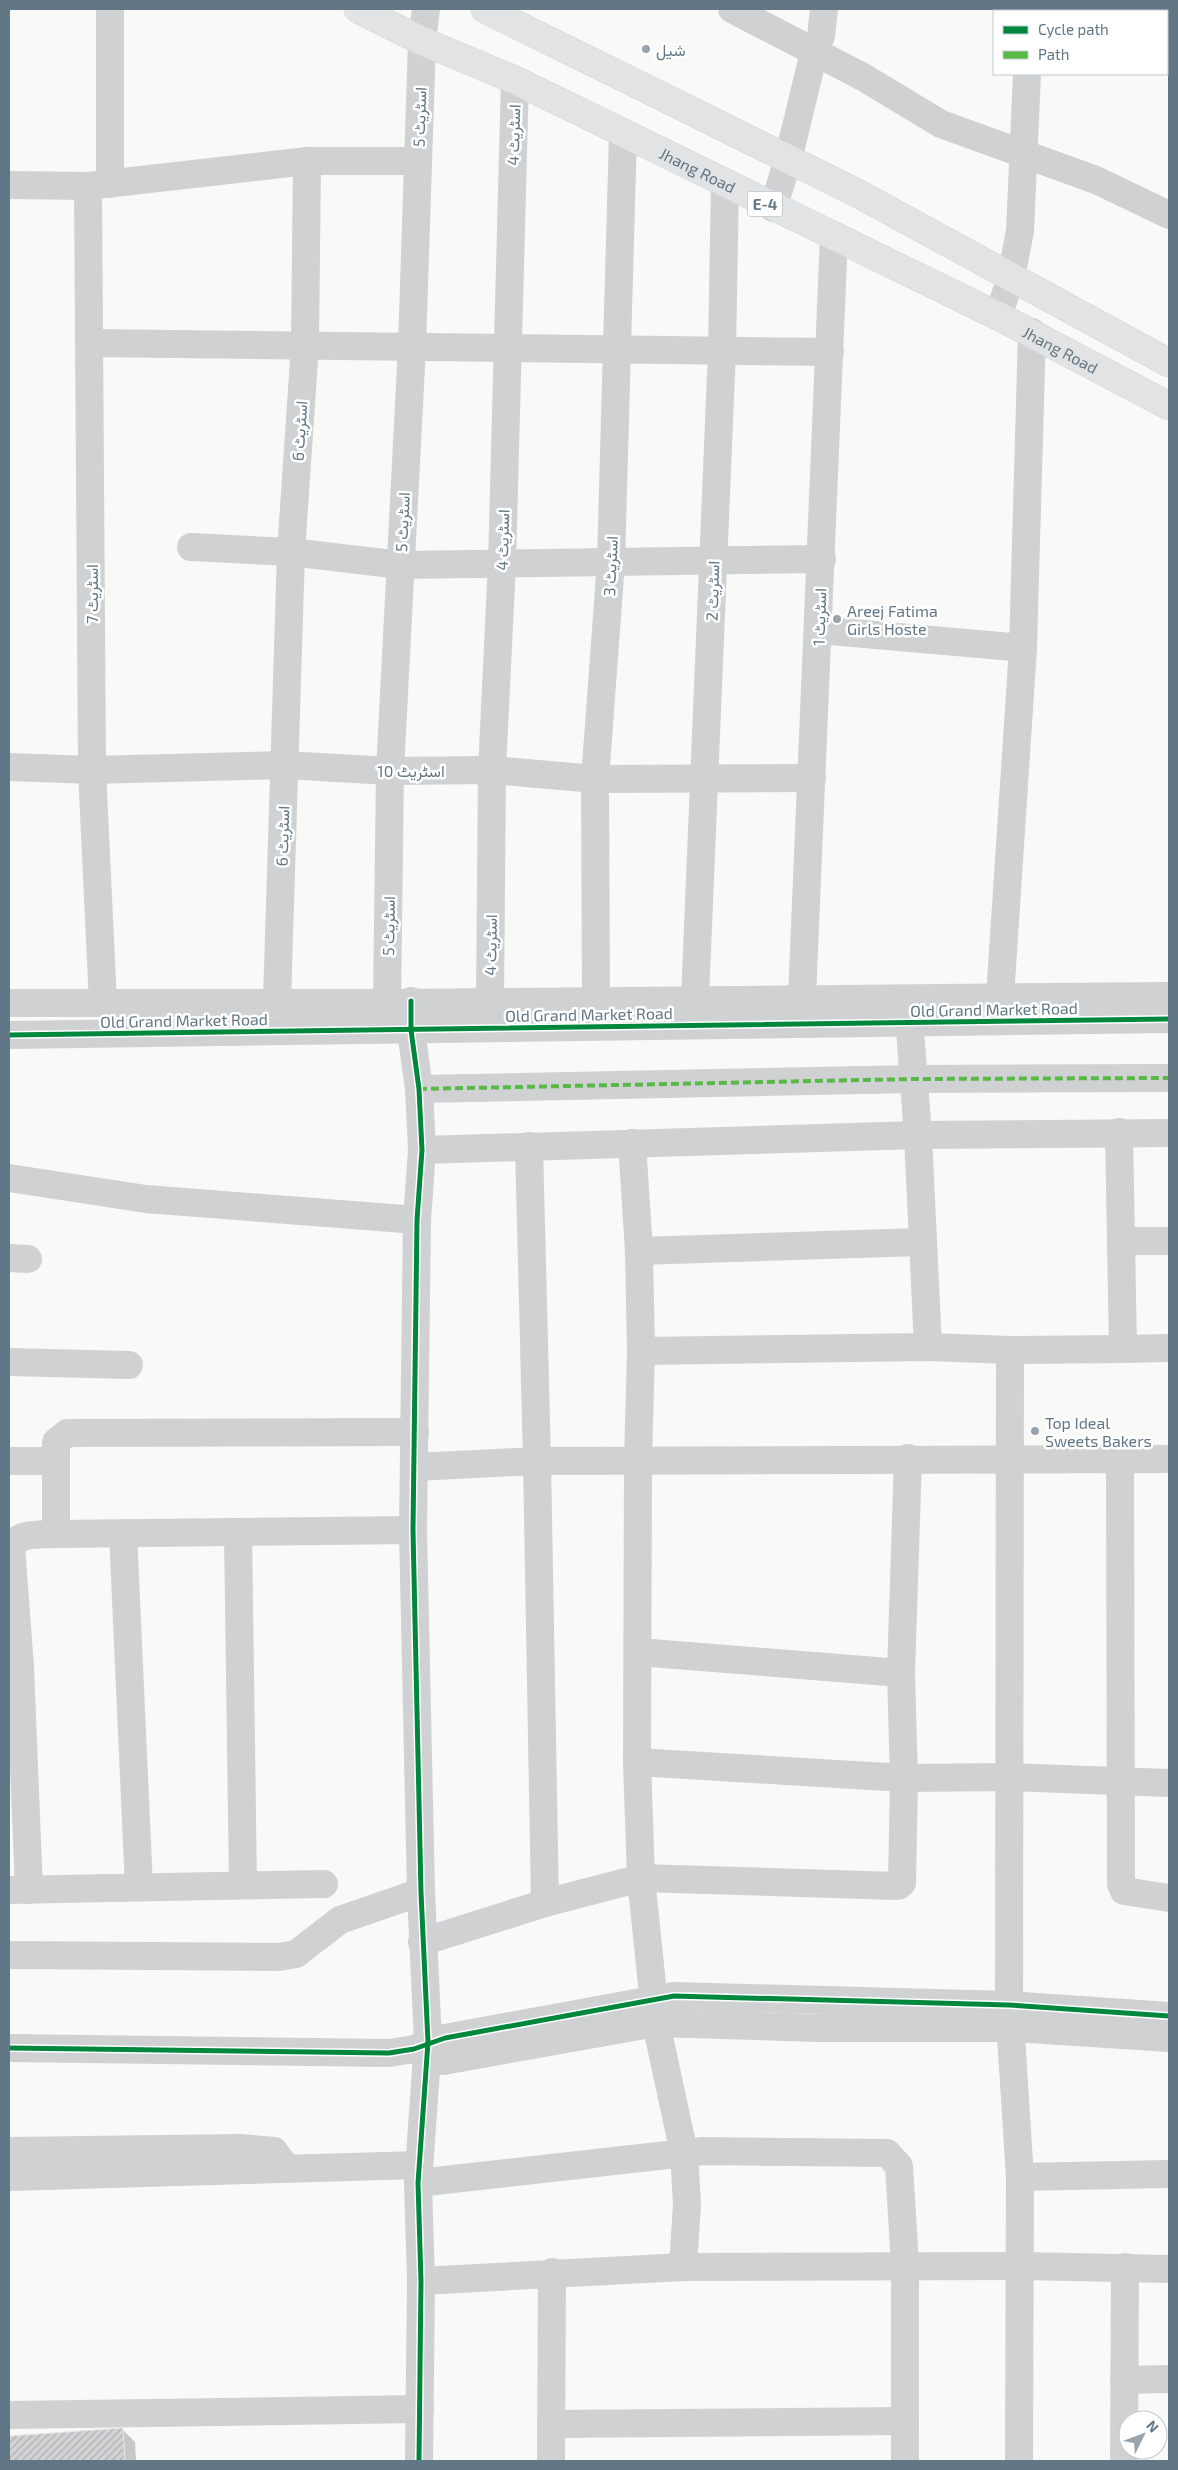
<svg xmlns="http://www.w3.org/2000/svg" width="1178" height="2470" font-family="'Exo 2',Vazirmatn,sans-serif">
<defs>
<pattern id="building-hatch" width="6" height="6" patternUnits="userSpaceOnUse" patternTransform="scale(1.25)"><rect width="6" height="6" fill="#d1d3d4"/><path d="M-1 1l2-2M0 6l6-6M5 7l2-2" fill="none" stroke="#adb0b2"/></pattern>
</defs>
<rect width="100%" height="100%" fill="#f9f9f8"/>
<path fill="#0003" d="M123,2430L135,2442L136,2461H9V2437Z"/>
<path fill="url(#building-hatch)" stroke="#e8e8e8" d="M123,2428L125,2461H9V2436Z"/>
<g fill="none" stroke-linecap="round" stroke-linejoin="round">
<g stroke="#d6d7d7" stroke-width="29">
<g id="highway">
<path id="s1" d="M358,9L422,41L515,80L998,316L1169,406"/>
<path d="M485,9L857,193L1169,363"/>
</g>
</g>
<g stroke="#cfd1d2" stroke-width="28">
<path d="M732,9L863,77L941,124L1096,180L1169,215"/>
<path d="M1059,11L1063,9"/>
<path d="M110,184V9"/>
<path d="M9,185L88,186L307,161H418"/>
<path d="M88,186L92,770L103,1003"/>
<path d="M773,208L788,160L814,52L821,36L824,9"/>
<path d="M998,316L1011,278L1020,231L1027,74"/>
<path d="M89,343L830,352"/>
<path d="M191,547L291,552L400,565L822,559"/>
<path d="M819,630L1023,648"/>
<path d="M9,767L92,770L284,765L390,771L492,770L595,779L812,778"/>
<path d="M1000,997L1023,648L1032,332"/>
<path d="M802,998L834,236"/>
<path d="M596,999L595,779L611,562L623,133"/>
<path d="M695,999L722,350L725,183"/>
<path d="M490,1000L492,770L502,563L515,80"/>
<path d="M277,1001L291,552L305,345L307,161"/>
<path d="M411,1001V1030L419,1089L422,1150L417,1220L413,1530L421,1892L428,2042L418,2183L421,2281L419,2461"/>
<path d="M9,1003H387L1169,996"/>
<path d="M387,1003L390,771L412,347L422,41L426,9"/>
<path d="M908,1004L918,1135L928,1347"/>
<path d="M9,1035L1169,1019"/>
<path d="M419,1089L914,1079L1169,1078"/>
<path d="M632,1143L639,1251L641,1351L638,1461L637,1762L641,1878L656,2023L684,2153L687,2204L683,2267"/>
<path d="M529,1146L537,1461L545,1903"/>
<path d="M422,1150L918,1135L1169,1133"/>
<path d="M9,1178L146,1199L417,1220"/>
<path d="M1121,1241H1169"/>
<path d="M639,1251L922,1242"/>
<path d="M9,1258L28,1259"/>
<path d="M1123,1349L1169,1348"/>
<path d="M1010,1350L1009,2005L1020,2177L1019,2461"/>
<path d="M641,1351L928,1347L1010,1350L1123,1349L1119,1132"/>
<path d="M9,1362L129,1365"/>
<path d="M9,1461H55"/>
<path d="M1120,1461L1121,1884L1124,1891L1169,1898"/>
<path d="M415,1467L537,1461L1169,1459"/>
<path d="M238,1532L243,1885"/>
<path d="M123,1533L139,1887"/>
<path d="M56,1534V1442L67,1433L415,1432"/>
<path d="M638,1652L901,1673"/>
<path d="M637,1762L904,1778L1010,1777L1169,1783"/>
<path d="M9,1890L324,1884"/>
<path d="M29,1890L20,1667L11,1546C21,1532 40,1535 56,1534L413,1530"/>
<path d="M422,1942L545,1903L641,1878L898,1886L902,1883L904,1778L901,1673L908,1458"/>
<path d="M9,1955L279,1957L296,1954L340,1920L421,1892"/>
<path d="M9,2048L389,2053L414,2049L445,2038L674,1996L1009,2005L1169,2016"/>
<path d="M414,2049L443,2061L656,2023L818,2028H1011L1169,2038"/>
<path d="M9,2151L240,2148L274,2151L287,2169"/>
<path d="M9,2177L419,2165"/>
<path d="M1020,2177L1169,2174"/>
<path d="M418,2183L703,2151L887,2153L899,2166L905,2265V2461"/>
<path d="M421,2281L683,2267L1021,2266L1169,2269"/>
<path d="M1124,2380L1169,2379"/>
<path d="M9,2415L420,2409"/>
<path d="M551,2424L904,2421"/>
<path d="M551,2461L552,2272"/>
<path d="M1124,2461L1125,2267"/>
</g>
<use href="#highway" stroke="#e2e3e4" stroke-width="28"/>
<path stroke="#58b947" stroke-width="4" stroke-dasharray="8 4" stroke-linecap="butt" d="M419,1089L914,1079L1169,1078"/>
<g stroke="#fff" stroke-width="8">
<g id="cycleway">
<path d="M411,1001V1030L419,1089L422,1150L417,1220L413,1530L421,1892L428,2042L418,2183L421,2281L419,2461"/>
<path d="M9,1035L1169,1019"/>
<path d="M9,2048L389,2053L414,2049L445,2038L674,1996L1009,2005L1169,2016"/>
</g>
</g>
<use href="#cycleway" stroke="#00873e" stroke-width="5"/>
</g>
<g fill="#97a4ad" stroke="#fff" stroke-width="2">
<circle cx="646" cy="49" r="5"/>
<circle cx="837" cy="619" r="5"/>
<circle cx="1035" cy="1431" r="5"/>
</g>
<g text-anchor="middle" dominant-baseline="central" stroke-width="5" stroke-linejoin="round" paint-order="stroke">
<rect fill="#fff" stroke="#91a0aa" stroke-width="1" x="747.5" y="191.5" width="35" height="25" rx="4"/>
<g font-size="15" font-weight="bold" fill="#627785">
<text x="765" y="204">E-4</text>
</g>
<g font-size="16" fill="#627785" stroke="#fff" text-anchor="start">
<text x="656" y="49">شیل</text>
<text x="847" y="610">Areej Fatima<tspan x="847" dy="18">Girls Hoste</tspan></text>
<text x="1045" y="1422">Top Ideal<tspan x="1045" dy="18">Sweets Bakers</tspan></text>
</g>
<g font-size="16" fill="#627785" stroke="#fff">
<text transform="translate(419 117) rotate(-88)">اسٹریٹ 5</text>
<text transform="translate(513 135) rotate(-88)">اسٹریٹ 4</text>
<text stroke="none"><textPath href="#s1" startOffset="376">Jhang Road</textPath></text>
<text stroke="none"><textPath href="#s1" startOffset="781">Jhang Road</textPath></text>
<text transform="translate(299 431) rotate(-86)">اسٹریٹ 6</text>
<text transform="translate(402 522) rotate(-87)">اسٹریٹ 5</text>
<text transform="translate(502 540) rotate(-88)">اسٹریٹ 4</text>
<text transform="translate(610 566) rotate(-87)">اسٹریٹ 3</text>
<text transform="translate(712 591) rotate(-88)">اسٹریٹ 2</text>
<text transform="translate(91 594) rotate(-90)">اسٹریٹ 7</text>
<text transform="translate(819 617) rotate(-88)">اسٹریٹ 1</text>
<text x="411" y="770">اسٹریٹ 10</text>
<text transform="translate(282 836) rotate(-88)">اسٹریٹ 6</text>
<text transform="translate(388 926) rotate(-89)">اسٹریٹ 5</text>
<text transform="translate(490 945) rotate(-89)">اسٹریٹ 4</text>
<text transform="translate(994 1009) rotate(-1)">Old Grand Market Road</text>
<text transform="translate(589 1014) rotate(-1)">Old Grand Market Road</text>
<text transform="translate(184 1020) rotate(-1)">Old Grand Market Road</text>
</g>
</g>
<rect width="1178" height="2470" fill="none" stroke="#627785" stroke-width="20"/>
<rect x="993" y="10" width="175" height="65" fill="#ffffff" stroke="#c0c9ce"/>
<rect x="1003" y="26" width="25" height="8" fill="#00873e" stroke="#c0c9ce"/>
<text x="1038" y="35" font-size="15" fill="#627785">Cycle path</text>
<rect x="1003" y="51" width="25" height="8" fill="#58b947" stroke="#c0c9ce"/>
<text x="1038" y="60" font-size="15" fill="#627785">Path</text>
<g transform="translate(1143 2435) rotate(48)"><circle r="24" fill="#ffffff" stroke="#c0c9ce"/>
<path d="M0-4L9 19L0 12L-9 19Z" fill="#97a4ad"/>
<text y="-8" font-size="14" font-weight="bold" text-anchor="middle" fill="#627785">N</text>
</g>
</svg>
